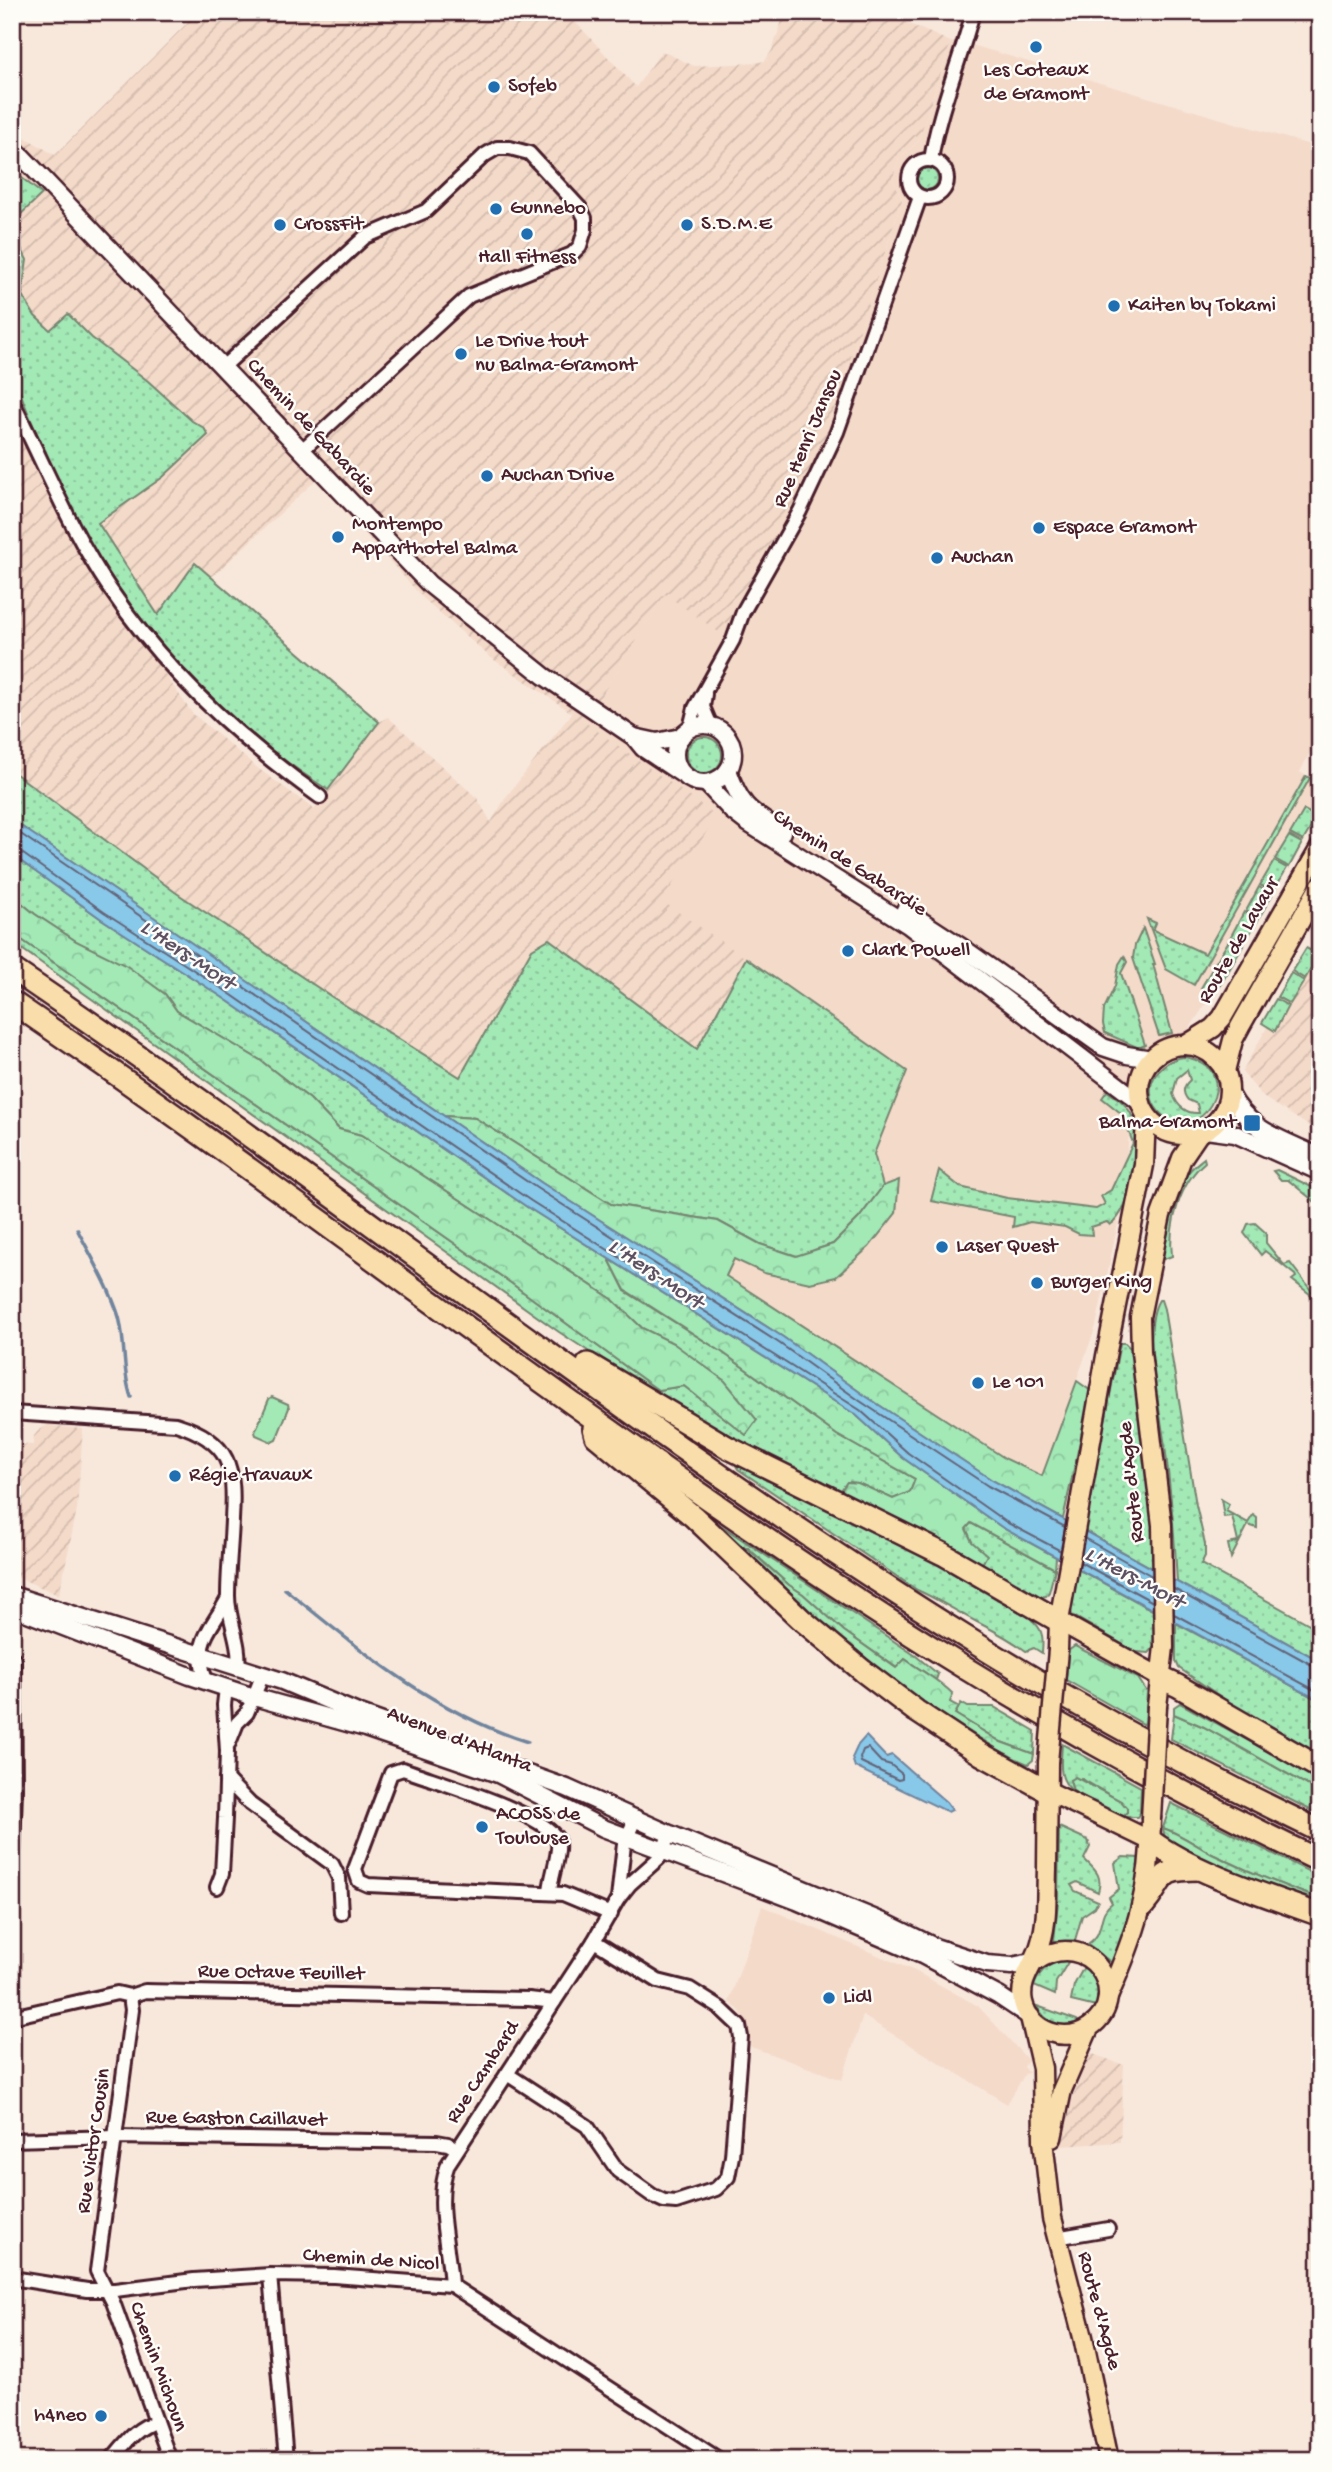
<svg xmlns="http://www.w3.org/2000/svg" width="1332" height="2472" font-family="'Gochi Hand',sans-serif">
<defs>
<pattern id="industrial-furrows" width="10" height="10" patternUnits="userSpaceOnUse" patternTransform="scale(1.75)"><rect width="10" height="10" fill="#f4dac9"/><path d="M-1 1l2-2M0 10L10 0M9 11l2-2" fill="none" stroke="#d3bbad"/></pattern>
<pattern id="grass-dots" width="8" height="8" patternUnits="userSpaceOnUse" patternTransform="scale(1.75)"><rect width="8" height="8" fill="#a2e9b6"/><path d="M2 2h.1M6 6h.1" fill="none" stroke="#8dc79d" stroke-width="1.8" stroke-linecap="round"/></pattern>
<pattern id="forest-crowns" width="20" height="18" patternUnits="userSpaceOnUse" patternTransform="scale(1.75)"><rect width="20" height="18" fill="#a2e9b6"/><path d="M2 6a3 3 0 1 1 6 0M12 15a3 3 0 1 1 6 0" fill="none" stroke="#8dc79d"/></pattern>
</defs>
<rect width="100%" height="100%" fill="#f8e8dc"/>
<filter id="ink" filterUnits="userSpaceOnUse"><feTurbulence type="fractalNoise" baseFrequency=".0143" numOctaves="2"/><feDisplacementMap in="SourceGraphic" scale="14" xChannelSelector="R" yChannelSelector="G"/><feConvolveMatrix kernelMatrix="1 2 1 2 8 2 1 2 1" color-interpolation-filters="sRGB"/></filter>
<g filter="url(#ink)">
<g fill="#f4dac9">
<path d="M951,42L972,45L1320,148V732L1300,772L1320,784V812L1207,1002L1131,1117L1121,1209L1096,1326L1042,1476L1006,1459L726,1276L734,1258L764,1273L799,1281L824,1280L877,1219L885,1195L874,1154L907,1071L662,902L584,723L665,593L772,552L819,456L902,200L893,178L899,158L918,142Z"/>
<path d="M762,1906L915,1971L978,2006L1028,2060L1024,2067L1029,2073L1025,2074L1007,2104L863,2016L842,2080L751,2047L746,2021L739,2010L729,2002Z"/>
</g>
<g fill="url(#industrial-furrows)">
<path d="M198,12H566L636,87L662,51L694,66L753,63L765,61L772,50L785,12H882L951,42L918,142L899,158L893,178L902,200L819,456L772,552L724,636L665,594L585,722L717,816L662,901L746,958L697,1049L549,940L532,949L460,1077L332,997L175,892L12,771V404L107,590L192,713L259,769L314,809L379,722L388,717L477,798L491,822L506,797L572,713L490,657L423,598L316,480L212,577L195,563L159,616L98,523L163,477L204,428L192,421L148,381L92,338L68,315L28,350L12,272V146L18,133L55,155Z"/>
<path d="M1320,932V1133L1263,1097L1242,1072Z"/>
<path d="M48,1425L83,1429L77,1510L59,1595L12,1575V1429L18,1444L33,1445L34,1436L38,1431Z"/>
<path d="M1090,2053L1124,2065L1120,2142L1062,2146L1064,2119Z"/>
</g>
<g fill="url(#grass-dots)" stroke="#768470" stroke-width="2" fill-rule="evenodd">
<circle cx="927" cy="179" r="11"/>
<path d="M12,170L42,194L18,217L12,230Z"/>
<path d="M12,230L27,260L22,295L35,316L50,330L68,314L92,338L148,381L192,421L204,428L208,435L163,477L98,523L158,615L195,563L379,722L328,790C241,735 162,657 105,571C79,531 58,486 40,442C30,417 19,393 12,367Z"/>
<circle cx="704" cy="755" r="18"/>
<path d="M12,771L175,892L332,997L460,1077L532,949L549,939L697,1049L746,958L907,1071L874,1154L883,1186L859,1218L833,1244L797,1256L760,1244L718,1221L611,1204L475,1118L444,1116L12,820Z"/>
<path d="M1306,776L1310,778L1194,985L1166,969L1147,919L1156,923L1153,930L1205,954Z"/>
<path d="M1304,810L1317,817L1303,841L1290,834Z"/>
<path d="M1289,836L1302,843L1289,867L1275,859Z"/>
<path d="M12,855L100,918L222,997L527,1207L609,1259L625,1291L722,1352L837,1435L915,1479L910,1492L893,1499L858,1483L847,1482L840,1492L744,1446L643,1387L559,1332L12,942V933L504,1278L658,1390L684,1386L746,1434L673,1343L642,1328L612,1299L361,1135L339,1129L310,1099L260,1060L177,1011L165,994L76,941L35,914L12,895Z"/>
<path d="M1274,861L1287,868L1273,892L1260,885Z"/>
<path d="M1259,887L1272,895L1259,918L1246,911Z"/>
<path d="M1244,912L1258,920L1244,943L1231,936Z"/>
<path d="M1143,928L1155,964H1153L1172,1033L1159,1036L1133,958L1135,945Z"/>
<path d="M1230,939L1243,946L1229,970L1216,962Z"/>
<path d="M1306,948L1319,955L1305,979L1292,971Z"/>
<path d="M1124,956L1127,962L1121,973L1145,1045L1139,1048L1105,1033L1103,1024L1104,1009L1115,986L1119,964Z"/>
<path d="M1215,964L1228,972L1214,995L1201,988Z"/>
<path d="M1291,973L1304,981L1290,1004L1277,997Z"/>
<path d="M1276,999L1288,1006L1275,1031L1262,1023Z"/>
<path d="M1184,1057C1251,1067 1197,1155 1159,1112C1139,1089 1158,1060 1184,1057ZM1187,1070L1190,1080C1183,1086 1182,1093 1188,1100L1197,1104L1199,1113C1186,1114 1177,1106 1173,1094L1177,1078Z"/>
<path d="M1107,1091C1119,1099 1127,1104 1133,1118C1142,1143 1133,1210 1110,1225L1107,1222L1091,1227L1092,1235L1079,1234L1065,1227L1030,1222L1013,1227L1014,1217L931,1201L939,1170L960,1187L1007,1198L1096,1209L1105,1204L1101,1196L1111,1190L1133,1143L1122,1114L1102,1098Z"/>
<path d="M1204,1158L1205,1162C1180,1183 1168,1224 1172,1256L1164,1259C1160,1239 1176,1191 1188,1173C1192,1167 1198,1163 1204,1158Z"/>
<path d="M1277,1170L1320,1191V1206L1288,1180H1281L1273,1171Z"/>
<path d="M1255,1223L1266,1233V1243L1284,1265L1290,1263L1320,1302L1292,1280L1296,1277L1295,1275L1265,1251L1261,1255L1244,1233L1248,1224Z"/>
<path d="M1159,1300H1161L1164,1309L1196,1505L1205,1544V1556L1201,1564L1320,1630V1661L1177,1582C1175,1540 1171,1496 1166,1454C1162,1417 1140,1330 1159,1300Z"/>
<path d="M1120,1343H1125L1131,1349L1153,1526L1154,1569L1084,1530Z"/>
<path d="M737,1462C819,1503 903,1541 981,1588C998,1598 1022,1608 1035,1623C1044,1632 1043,1641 1042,1653L1034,1648L1026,1651C1010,1639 995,1631 977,1622C957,1612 938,1599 917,1590L738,1469L735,1464Z"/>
<path d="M1221,1499L1229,1504L1226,1511L1248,1523L1253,1515L1257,1518V1528L1248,1525L1231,1558L1228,1544L1238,1542L1232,1516L1224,1517Z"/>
<path d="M701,1512L916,1656L938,1674L936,1680L905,1659L897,1668L844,1631L803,1594L789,1585L748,1548L743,1547L738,1549Z"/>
<path d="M971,1523L1055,1569L1049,1592L1046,1596L1036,1597L982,1564L986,1555L972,1542L966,1528Z"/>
<path d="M1076,1568L1156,1612C1156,1626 1160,1643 1149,1653L1136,1652L1072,1615L1069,1604Z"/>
<path d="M1176,1623L1320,1701V1759L1272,1732L1179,1668L1176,1661Z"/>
<path d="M961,1703L968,1707H994L1035,1731L1034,1754L1001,1742L955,1714Z"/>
<path d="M1174,1714L1204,1727L1320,1792V1815L1171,1739Z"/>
<path d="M1062,1744L1141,1787L1140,1813L1137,1817H1121L1127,1812V1808L1120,1801L1082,1779L1070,1780L1073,1791C1057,1779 1061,1763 1062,1744Z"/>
<path d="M1171,1803L1320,1877V1899C1283,1886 1247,1871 1212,1854C1195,1845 1181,1834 1163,1828Z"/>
<path d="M1059,1827L1088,1840L1090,1847L1084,1859C1095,1870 1103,1875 1098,1892L1077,1882L1071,1885L1075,1891L1098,1901L1095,1907L1082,1916L1075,1940L1056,1942L1054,1941L1058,1901Z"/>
<path d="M1123,1857L1139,1858C1136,1896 1126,1929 1113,1964L1088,1944C1091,1941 1095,1939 1097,1935C1103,1924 1100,1911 1112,1903L1109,1897L1119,1889L1115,1863Z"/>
<path d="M1070,1959L1056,1982L1055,1995L1034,1986C1040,1968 1051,1962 1070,1959Z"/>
<path d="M1085,1965C1098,1978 1101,1990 1096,2007L1071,2001L1074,1985Z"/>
<path d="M1037,2006L1077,2020L1078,2022C1061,2029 1045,2023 1037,2006Z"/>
</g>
<g fill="url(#forest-crowns)" stroke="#768470" stroke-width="2">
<path d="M12,895L35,914L76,941L127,966L165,994L177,1011L260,1060L310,1099L339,1129L361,1135L612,1299L642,1328L673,1343L725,1381L757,1420L746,1435L684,1386L658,1390L504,1278L12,933Z"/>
<path d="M444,1116L475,1118L611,1204L718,1221L760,1244L796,1256L833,1244L859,1218L883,1186L899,1180L896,1213L869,1247L836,1277L810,1283L764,1273L734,1259L726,1276L1006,1459L1042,1476L1077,1381L1091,1391L1063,1519L992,1480L864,1395L783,1337L542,1183Z"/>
<path d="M609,1259L856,1415L903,1458L1003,1528L1056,1557L1055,1569L971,1523L966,1529L972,1542L987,1555L982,1564L840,1492L847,1482L858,1483L893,1499L910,1492L915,1479L837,1435L722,1352L625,1290Z"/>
<path d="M743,1547L747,1548L789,1585L803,1594L844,1631L896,1668L905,1659C921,1671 939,1680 953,1694L950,1702L959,1707L955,1714L1001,1742L1034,1754L1033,1760L1028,1764C1003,1754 981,1739 959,1725C877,1674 810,1612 738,1549Z"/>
<path d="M1075,1646L1138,1678L1147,1692L1145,1725L1066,1680L1068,1651Z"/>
<path d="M1180,1703L1320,1780V1792L1204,1727L1174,1714V1707Z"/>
<path d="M1075,1777L1121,1801L1127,1808V1812L1121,1817L1073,1791L1070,1780Z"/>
<path d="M1163,1828C1181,1834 1195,1845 1212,1854C1247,1871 1283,1886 1320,1899V1910L1254,1884L1170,1843L1165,1839Z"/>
</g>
<path fill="#a2e9b6" stroke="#768470" stroke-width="2" d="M272,1397L288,1404L289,1408L276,1440L272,1442L256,1435L255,1432L269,1399Z"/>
<g fill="#88c8e9" stroke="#6f849d" stroke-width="2">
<path d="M12,820L542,1183L783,1337L864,1395L992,1480L1320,1661V1701L1003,1528L903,1458L856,1415L527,1207L222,997L100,918L12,855Z"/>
<path d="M866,1736L886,1757L892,1755L946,1802L952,1810L948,1812L855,1767L852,1758L858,1745Z"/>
</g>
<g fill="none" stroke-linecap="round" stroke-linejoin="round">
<g stroke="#636377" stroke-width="2">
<path d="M12,828L538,1189L779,1343L860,1401L988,1486L1065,1527"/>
<path d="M12,850L19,851L104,912L226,991L531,1201L860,1410L908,1453L1006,1522L1061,1551"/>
<path d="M1084,1538L1152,1576"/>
<path d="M1080,1562L1153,1602"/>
<path d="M1174,1589L1314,1666L1320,1667"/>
<path d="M1174,1614L1320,1693"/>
<path d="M868,1748L881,1762L891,1765L902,1774V1779L898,1780L861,1762L860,1758L863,1750Z"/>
</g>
<g stroke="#6f849d" stroke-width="3.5">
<path d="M77,1229C91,1256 110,1288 119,1317C126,1344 122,1371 131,1397"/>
<path d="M285,1589C360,1650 435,1713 528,1742"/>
</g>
<g stroke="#4a1f2b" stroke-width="18">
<g id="street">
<circle cx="928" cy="179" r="19"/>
<path d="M931,160C939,109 960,62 973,12"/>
<path d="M223,367L365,237L426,211L485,155L497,148H510L529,153L580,208L585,218V230L580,246L572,254L469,296L301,451"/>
<path d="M12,401C44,463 70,530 110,589C166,672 240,740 320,797"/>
<path d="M705,694L703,707L711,726"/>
<path d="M690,728L695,708L733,640L743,612L800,511L837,432L920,197"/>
<path d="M12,1413L176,1424C231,1441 235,1468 232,1520C231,1546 228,1571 228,1596C228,1620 241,1643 238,1666"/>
<path d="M206,1681C192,1640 211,1631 228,1598"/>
<path d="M229,1743L237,1723L247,1713L263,1674"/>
<path d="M226,1779L250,1804L332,1864L339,1878L341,1913"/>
<path d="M12,1885L15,1789L14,1659"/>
<path d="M217,1887L222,1874L225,1818L227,1751L224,1705L226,1688"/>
<path d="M550,1892C550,1879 562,1849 557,1839C543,1812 434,1781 403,1769L391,1773L355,1869L359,1881L368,1885L563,1894L611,1914"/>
<path d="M618,1899L624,1844L636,1817"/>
<path d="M130,1996L132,2010L97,2271L113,2302L170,2460"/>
<path d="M12,2017L117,1993L130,1996L145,1991L529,1999L554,2002"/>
<path d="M507,2074L587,2126L618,2171L653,2196L664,2201L676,2202L716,2189L728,2177L732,2156L741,2037L739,2026L720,2008L690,1989L658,1981L594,1941"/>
<path d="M12,2140L116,2137L437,2142L448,2144L457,2149"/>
<path d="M1056,2238L1108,2229"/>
<path d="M270,2275L286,2460"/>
<path d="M12,2278L87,2290H115L194,2280L270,2275L334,2276L451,2285L720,2460"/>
<path d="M451,2285C449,2246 434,2202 448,2164L594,1941L618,1899L630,1884L659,1858L670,1834"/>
<path d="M111,2460C124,2445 136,2427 156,2422"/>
</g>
</g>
<g stroke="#4a1f2b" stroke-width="21">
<g id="secondary">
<path d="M12,146L429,584L544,676L634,737L643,748L682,774"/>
<circle cx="704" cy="754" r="29"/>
<path d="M634,737L657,742L681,737"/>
<path d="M728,770C741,808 750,811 782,832"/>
<path d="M706,783L732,811L746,822L908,925L1141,1103"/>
<path d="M905,910L963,948L1103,1047L1127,1055L1152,1059"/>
<path d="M1229,1092C1249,1132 1282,1139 1320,1157"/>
<path d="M1206,1130L1235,1134L1320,1172"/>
<path d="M12,1595L282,1681L360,1714L567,1788L670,1834L888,1924L935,1947L987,1964L1012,1966L1036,1961"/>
<path d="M12,1607L190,1676L254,1697L365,1728L498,1774L603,1828L797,1901L922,1955L999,1996L1029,2016"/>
</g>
</g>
<g stroke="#4a1f2b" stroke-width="23">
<g id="primary">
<path d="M1186,1045L1213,1028L1222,1018L1320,848"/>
<circle cx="1184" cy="1090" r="45"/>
<path d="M1225,1071L1233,1040L1241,1025L1320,886"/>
<path d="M1059,1621L1161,1678"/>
<path d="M1058,1650L1059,1621L1081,1497L1106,1356L1144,1165L1146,1114"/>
<path d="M1157,1706L1164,1647L1162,1525L1141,1352L1140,1317L1161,1215L1182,1158L1199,1133"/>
<path d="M1048,1791L1151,1841"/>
<path d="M1036,1961C1088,1925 1135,1995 1090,2027C1065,2044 1030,2032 1023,2002C1018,1979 1036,1964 1041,1942C1048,1919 1046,1893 1047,1869C1047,1833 1048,1798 1048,1762"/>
<path d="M1108,1997C1136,1934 1151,1889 1151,1819"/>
<path d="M1030,2017L1042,2068L1043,2140L1052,2218L1083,2337L1109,2460"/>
<path d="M1052,2138L1062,2090L1089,2028"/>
</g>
</g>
<g stroke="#4a1f2b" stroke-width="26">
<g id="highway">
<path d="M12,969C334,1187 637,1433 967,1638C1081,1709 1199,1773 1320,1831"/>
<path d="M12,1002C331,1219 632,1462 960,1665C1077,1737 1197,1802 1320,1861"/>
<path d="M588,1364L727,1447L943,1554L1059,1621"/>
<path d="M594,1428L596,1436L694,1517L802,1620L863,1671L916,1711L981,1754L1048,1791"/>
<path d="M1161,1678L1178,1686L1320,1768"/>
<path d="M1151,1841C1194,1873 1268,1896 1320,1915"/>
<path d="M1143,1906C1167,1878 1155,1869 1199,1869"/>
</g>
</g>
<use href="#street" stroke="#fdfcf7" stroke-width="12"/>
<use href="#secondary" stroke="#fdfcf7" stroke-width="16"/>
<use href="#primary" stroke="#f9deab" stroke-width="18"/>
<use href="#highway" stroke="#f9deab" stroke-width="21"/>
<path stroke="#4a1f2b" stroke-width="3.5" stroke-dasharray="10 5" stroke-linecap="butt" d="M17,40L20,12"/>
<g stroke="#4a1f2b" stroke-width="23" stroke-linecap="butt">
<g id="primary-bridge">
<path d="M1048,1762L1058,1650"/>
<path d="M1151,1819L1157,1706"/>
</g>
</g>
<use href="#primary-bridge" stroke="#f9deab" stroke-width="18"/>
</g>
</g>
<g fill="#1f6fb2" stroke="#fdfcf7" stroke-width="2.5">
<circle cx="1036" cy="47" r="7"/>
<circle cx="494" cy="87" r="7"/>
<circle cx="496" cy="209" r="7"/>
<circle cx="280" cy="225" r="7"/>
<circle cx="687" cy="225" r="7"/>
<circle cx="527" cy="234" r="7"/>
<circle cx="1114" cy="306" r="7"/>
<circle cx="461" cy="354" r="7"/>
<circle cx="487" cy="476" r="7"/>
<circle cx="1039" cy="528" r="7"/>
<circle cx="338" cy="537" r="7"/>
<circle cx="937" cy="558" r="7"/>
<circle cx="848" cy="951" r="7"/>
<rect x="1243" y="1114" width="18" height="18" rx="3.5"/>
<circle cx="942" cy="1247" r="7"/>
<circle cx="1037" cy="1283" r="7"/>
<circle cx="978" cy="1383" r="7"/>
<circle cx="175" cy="1476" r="7"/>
<circle cx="482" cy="1827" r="7"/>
<circle cx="829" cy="1998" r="7"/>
<circle cx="101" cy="2416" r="7"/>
</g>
<g text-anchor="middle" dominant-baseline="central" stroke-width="5" stroke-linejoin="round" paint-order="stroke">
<g font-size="21" fill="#4a1f2b" stroke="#fdfcf7" text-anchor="start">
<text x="1036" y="71" text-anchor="middle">Les Coteaux<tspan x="1036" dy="24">de Gramont</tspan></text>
<text x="508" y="87">Sofeb</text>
<text x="510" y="209">Gunnebo</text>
<text x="294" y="225">CrossFit</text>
<text x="701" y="225">S.D.M.E</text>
<text x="527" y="258" text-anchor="middle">Hall Fitness</text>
<text x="1128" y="306">Kaiten by Tokami</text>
<text x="475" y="342">Le Drive tout<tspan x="475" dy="24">nu Balma-Gramont</tspan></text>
<text x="501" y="476">Auchan Drive</text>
<text x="352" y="525">Montempo<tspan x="352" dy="24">Apparthotel Balma</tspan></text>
<text x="1053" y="528">Espace Gramont</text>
<text x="951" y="558">Auchan</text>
<text x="862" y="951">Clark Powell</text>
<text x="1236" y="1123" text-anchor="end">Balma-Gramont</text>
<text x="956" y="1247">Laser Quest</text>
<text x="1051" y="1283">Burger King</text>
<text x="992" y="1383">Le 101</text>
<text x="189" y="1476">Régie travaux</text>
<text x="496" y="1815">ACOSS de<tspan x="496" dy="24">Toulouse</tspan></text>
<text x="843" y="1998">Lidl</text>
<text x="87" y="2416" text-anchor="end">h4neo</text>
</g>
<g font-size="21" fill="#4a1f2b" stroke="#fdfcf7">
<text transform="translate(310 428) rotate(47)">Chemin de Gabardie</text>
<text transform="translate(809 439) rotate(-67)">Rue Henri Jansou</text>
<text transform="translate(849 864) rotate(33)">Chemin de Gabardie</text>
<text transform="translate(1240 941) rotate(-60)">Route de Lavaur</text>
<text transform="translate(1133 1482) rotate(-96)">Route d'Agde</text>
<text transform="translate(459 1741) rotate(21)">Avenue d'Atlanta</text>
<text transform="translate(281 1974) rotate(1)">Rue Octave Feuillet</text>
<text transform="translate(484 2073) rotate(-57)">Rue Cambard</text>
<text transform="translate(236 2120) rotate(1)">Rue Gaston Caillavet</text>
<text transform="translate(95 2141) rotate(-82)">Rue Victor Cousin</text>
<text transform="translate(371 2261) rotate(4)">Chemin de Nicol</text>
<text transform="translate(1098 2311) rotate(75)">Route d'Agde</text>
<text transform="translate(157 2367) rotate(70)">Chemin Michoun</text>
</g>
<g font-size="23" font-style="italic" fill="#5d5264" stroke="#fdfcf7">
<text transform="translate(187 956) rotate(34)">L'Hers-Mort</text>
<text transform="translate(655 1275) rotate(34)">L'Hers-Mort</text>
<text transform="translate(1134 1579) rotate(28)">L'Hers-Mort</text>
</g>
</g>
<rect width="1332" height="2472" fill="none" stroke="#fdfcf7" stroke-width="42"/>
<rect x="21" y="21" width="1290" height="2430" fill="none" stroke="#4a1f2b" stroke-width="2.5" filter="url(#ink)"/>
</svg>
